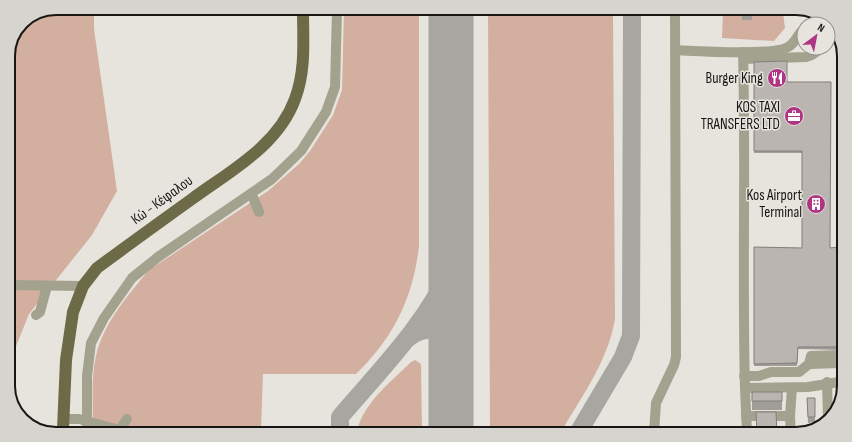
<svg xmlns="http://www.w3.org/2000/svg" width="852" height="442" font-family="'Sofia Sans Condensed',sans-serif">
<rect width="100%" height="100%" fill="#e7e4de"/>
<g fill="#d2af9f">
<path d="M56,8H94V29L117,191L92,235L29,314L8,366V53L22,22Z"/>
<path d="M344,10H419V246C413,298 394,337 356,374H263L261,430H238L222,427L221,430H133L93,421C93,400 91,377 96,356C103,324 128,295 149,270L268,191L299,164L310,151L333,115L342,90Z"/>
<path d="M488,11L613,12L615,319C608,361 582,396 561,432H490Z"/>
<path d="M723,12L783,13L785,28L774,41L722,38Z"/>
<path d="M415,360L421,364L422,432L357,431C364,402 391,382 411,362Z"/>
</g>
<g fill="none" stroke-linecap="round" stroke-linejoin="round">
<g stroke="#a8a6a1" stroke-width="18">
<path d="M408,338C429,322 446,330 452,354"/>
<path d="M340,431V417C382,368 426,324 452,266"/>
<path d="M578,433L623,357L631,336L632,12"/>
</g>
<path stroke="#a8a6a1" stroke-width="45" d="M451,432V11"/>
<g stroke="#a3a28f" stroke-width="10">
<path d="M675,50C697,51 773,56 788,47C796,43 797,34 804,29"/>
<path d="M743,52C746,164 742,276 745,388L808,387L839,382"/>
<path d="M744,59L806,57L812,55L822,48"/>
<path d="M844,75V55"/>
<path d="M252,195L259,212"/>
<path d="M8,285L83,286"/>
<path d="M36,315L40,312L47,286"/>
<path d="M809,364L840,363"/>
<path d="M744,376H759L771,372H799L809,364L811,356L840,355"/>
<path d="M827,382L828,419"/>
<path d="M745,388L747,434"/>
<path d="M746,416H790"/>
<path d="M63,419H79L116,429"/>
<path d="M87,429V376L91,343L104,318L132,278L158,257L272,179L301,151L326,112L335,87L337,10"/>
<path d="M120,429L127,419"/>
<path d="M654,432L704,433"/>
<path d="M654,433L656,403L674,365L676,357L675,12"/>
<path d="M791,434L790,416L792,388"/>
</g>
<path stroke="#6d6b47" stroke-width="12" d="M63,429L66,360L73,312L83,286L97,268C128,245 160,222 192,199C230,171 278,146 295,99C306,70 303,40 303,10"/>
</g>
<g fill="#a09c97">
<rect x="742" y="13" width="10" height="7"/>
<path d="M754,62L787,82L830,248L841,247L840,350L798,349L797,366H754V247L802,248V153H754Z"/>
<rect x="752" y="392" width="30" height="18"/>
<path d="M807,398H815V422L808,423Z"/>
</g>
<g fill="#bab5b0" stroke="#827f7b">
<path d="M742,13H752V15L742,14Z"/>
<path d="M787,61V82H831L830,248L841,247L840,347H798L797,363L754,364V247L802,248V151H754V62Z"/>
<rect x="752" y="392" width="30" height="9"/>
<path d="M807,398H815V417H808Z"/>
<path d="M756,412H776L777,434H757Z"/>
</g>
<defs>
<g id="restaurant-disc" transform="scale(1)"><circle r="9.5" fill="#b03484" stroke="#e7e4de"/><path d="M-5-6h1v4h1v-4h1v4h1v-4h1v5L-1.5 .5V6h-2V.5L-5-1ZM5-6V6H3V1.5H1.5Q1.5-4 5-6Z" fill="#fff"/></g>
<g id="office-disc" transform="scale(1)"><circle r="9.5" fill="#b03484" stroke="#e7e4de"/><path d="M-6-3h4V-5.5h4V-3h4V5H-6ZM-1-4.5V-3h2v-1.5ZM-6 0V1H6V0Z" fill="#fff"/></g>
<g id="building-disc" transform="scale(1)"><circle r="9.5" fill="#b03484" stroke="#e7e4de"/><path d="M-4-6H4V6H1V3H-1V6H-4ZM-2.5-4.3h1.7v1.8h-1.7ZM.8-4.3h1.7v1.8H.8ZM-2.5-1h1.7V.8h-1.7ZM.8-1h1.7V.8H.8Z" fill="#fff"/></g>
</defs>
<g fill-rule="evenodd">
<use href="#restaurant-disc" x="777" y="78"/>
<use href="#office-disc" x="794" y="116"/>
<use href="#building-disc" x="816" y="204"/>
</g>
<g text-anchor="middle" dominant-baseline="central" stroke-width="3" stroke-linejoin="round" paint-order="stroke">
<g font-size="15" fill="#171614" stroke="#e7e4de" text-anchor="end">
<text x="763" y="78">Burger King</text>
<text x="780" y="107">KOS TAXI<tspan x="780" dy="17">TRANSFERS LTD</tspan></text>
<text x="802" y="195">Kos Airport<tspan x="802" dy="17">Terminal</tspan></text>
</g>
<g font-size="15" fill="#171614" stroke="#e7e4de">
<text transform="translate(162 200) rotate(-36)">Κώ - Κέφαλου</text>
</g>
</g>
<path d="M0 0H852V442H0ZM56 15H796A41 41 0 0 1 837 56V386A41 41 0 0 1 796 427H56A41 41 0 0 1 15 386V56A41 41 0 0 1 56 15Z" fill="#d6d4ce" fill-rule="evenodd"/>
<path fill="none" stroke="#171614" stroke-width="2" d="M56 15H796A41 41 0 0 1 837 56V386A41 41 0 0 1 796 427H56A41 41 0 0 1 15 386V56A41 41 0 0 1 56 15Z"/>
<g transform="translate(816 36) rotate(32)"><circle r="19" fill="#e7e4de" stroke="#94928d"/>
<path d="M0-3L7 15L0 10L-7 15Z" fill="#b03484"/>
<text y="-6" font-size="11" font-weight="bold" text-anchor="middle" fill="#171614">N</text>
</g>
</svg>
